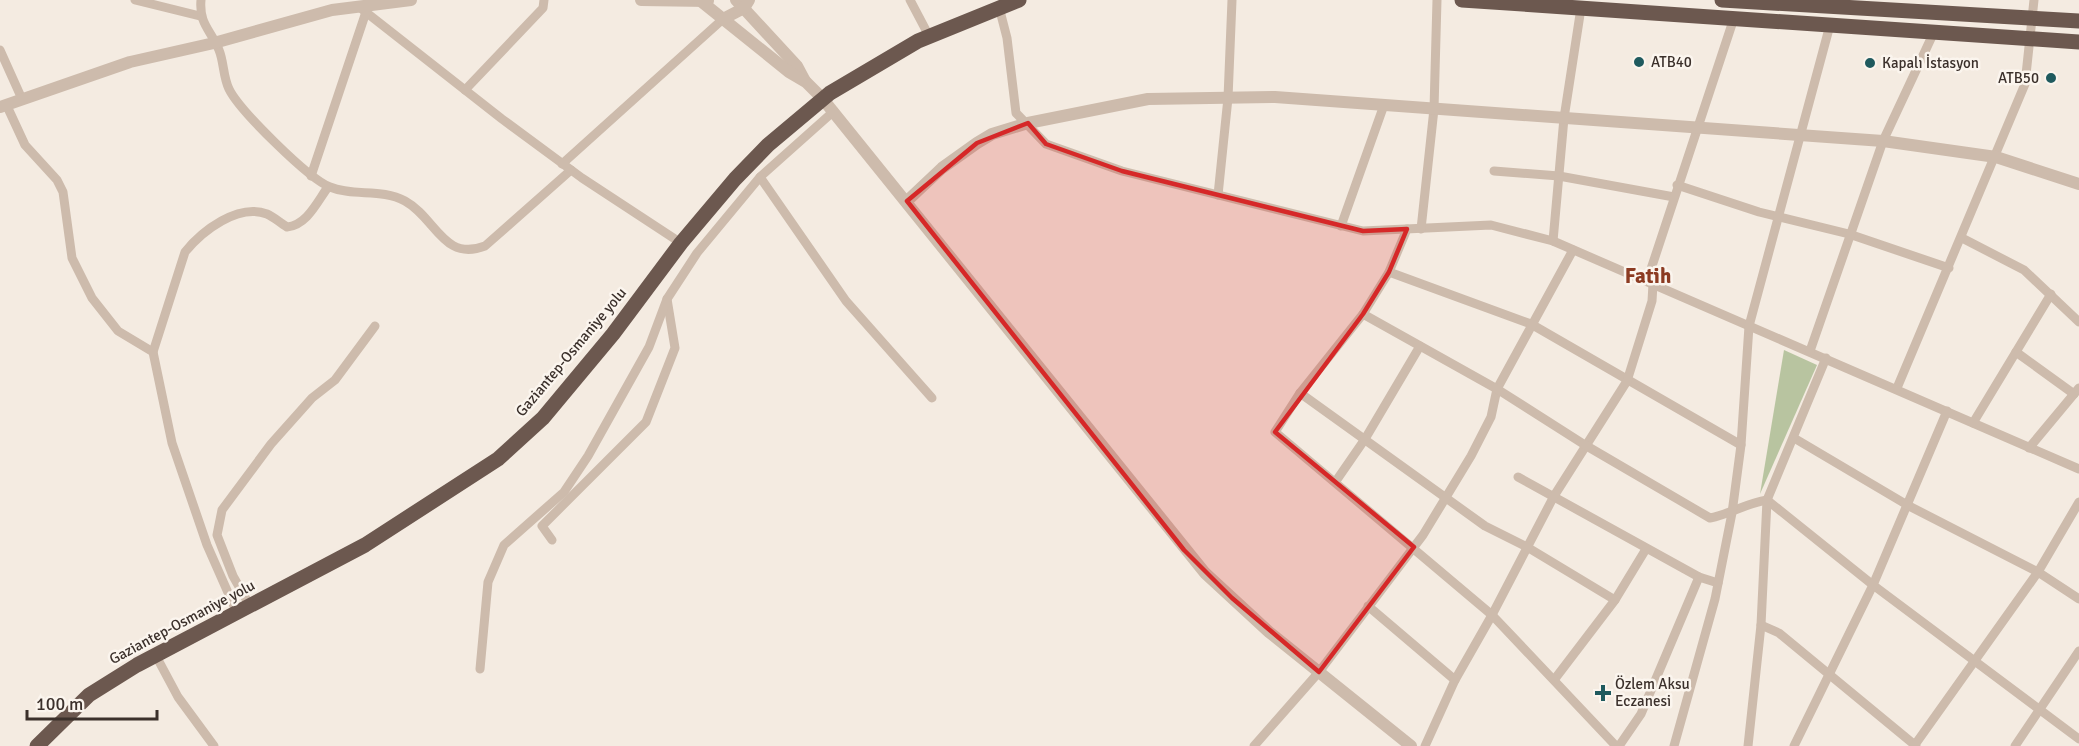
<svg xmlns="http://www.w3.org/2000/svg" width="2079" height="746" font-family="Signika,sans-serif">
<rect width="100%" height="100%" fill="#f4ebe1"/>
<path fill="#b8c4a0" d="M1784,350L1817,365L1760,494Z"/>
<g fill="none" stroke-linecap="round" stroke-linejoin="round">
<g stroke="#cdbbac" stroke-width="9">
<path d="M135,0L200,16"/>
<path d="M201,0C199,24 210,29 219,50C224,62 223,77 229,89C239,110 309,179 330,187C354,197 381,188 405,201C436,218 443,262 485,246L571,170"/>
<path d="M910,0L929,36"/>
<path d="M358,6L502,119L582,178L681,243"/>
<path d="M999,7L1007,38L1016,113L1046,144L1122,171L1363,231L1491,225L1553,241L2079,469"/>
<path d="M0,50L22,99"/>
<path d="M465,90L543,8L544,0"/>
<path d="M6,104L25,145L57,180L63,192L72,258L92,298L118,331L153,352L172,443L207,545L237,613"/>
<path d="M562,164L723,19"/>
<path d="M1494,171L1559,176L1674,197"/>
<path d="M311,176L366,12"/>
<path d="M760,177L834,111"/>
<path d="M1677,185L1759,212L1849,234L1949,268"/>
<path d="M1218,195L1228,98L1232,0"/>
<path d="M1341,226L1384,105"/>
<path d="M1421,229L1434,109L1437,0"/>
<path d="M1962,238L2024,270L2079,322"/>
<path d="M1553,241L1564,118L1581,8"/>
<path d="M1389,272L1531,324L1741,445"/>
<path d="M1363,314L1389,272L1407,229"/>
<path d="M1810,351L1883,141L1934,32"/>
<path d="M153,352L185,252C202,231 238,203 267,214C274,217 280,223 287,227C307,225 317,202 328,187"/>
<path d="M2016,352L2074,394"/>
<path d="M1897,388L2025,84L2034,0"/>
<path d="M1300,393L1485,526L1527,547L1615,600L1554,680"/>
<path d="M1973,423L2051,294"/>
<path d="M1794,438L1909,506L2038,572L2079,599"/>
<path d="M2029,448L2079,388"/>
<path d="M1518,477L1699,577L1718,583"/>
<path d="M1336,481L1365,439L1420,346"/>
<path d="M552,540L542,526L646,422L675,348L667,299"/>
<path d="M1615,600L1646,549"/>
<path d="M250,606L233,576L217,535L222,510L271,444L312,398L335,380L375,326"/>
<path d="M1368,606L1455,680"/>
<path d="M1761,625L1779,633L1916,746"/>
<path d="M155,654L178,697L214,746"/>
<path d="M480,669L488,582L504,545L564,492L588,456L649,347L667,299L697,253L760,177L846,301L932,398"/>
<path d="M1254,746L1319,672L1423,535L1471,456L1491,417L1497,389L1573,250"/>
<path d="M1425,746L1455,680L1492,615L1554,496L1627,381L1652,301L1653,284L1650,272L1734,18"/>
<path d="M1616,746L1492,615L1275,432L1300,393L1363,314L1497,389L1585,445L1710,518C1730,514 1747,503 1767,500L1873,585L2079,739"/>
<path d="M1619,746L1641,714L1699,577"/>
<path d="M1674,746L1715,599L1732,513L1741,445L1749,326L1830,25"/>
<path d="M1748,746L1761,625L1767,500L1826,358"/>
<path d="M1794,746L1873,585L1947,411"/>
<path d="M1914,746L2038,572L2079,502"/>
<path d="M2015,746L2079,651"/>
</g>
<g stroke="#cdbbac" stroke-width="12">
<path d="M641,0L708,1"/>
<path d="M736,0L797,66L805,81"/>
<path d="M702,2L789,72L806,82L822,98L1205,573L1269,632L1411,746"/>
<path d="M723,19L744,8L749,0"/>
<path d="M0,107L130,62L214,43L332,10L411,0"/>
<path d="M907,201L942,168L977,143L992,134L1028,123L1148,99L1275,97L1883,141L1996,157L2079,184"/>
</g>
<g stroke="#6c584f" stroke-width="15">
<path d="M1462,0L2079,42"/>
<path d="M1722,0L2079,21"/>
<path d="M37,746L89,695L137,665L365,545L498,459L543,418L613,334L681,243L735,179L768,145L830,93L918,41L1019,0"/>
</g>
</g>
<path fill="#d62828" fill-opacity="0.2" stroke="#d62828" stroke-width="4.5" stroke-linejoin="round" d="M1028,123L1046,144L1122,171L1363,231L1407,229L1389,272L1363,314L1275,432L1414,547L1319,672L1232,598L1184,550L907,201L977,143Z"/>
<g fill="#1f5a5e" stroke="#fbf5ee" stroke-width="2">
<circle cx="1639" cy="62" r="6"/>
<circle cx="1870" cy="63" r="6"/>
<circle cx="2051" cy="78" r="6"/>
<path d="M1600 684h6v6h6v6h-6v6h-6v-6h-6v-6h6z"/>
</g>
<g text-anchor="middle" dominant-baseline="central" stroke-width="5" stroke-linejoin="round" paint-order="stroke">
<g font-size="15" fill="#3b302b" stroke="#fbf5ee" text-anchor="start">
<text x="1651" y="62">ATB40</text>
<text x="1882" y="63">Kapalı İstasyon</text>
<text x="2039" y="78" text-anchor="end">ATB50</text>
<text x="1615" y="684">Özlem Aksu<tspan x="1615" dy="17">Eczanesi</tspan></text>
</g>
<g font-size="15" fill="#3b302b" stroke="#fbf5ee">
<text transform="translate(571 352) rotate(-50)">Gaziantep-Osmaniye yolu</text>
<text transform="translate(182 622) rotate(-28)">Gaziantep-Osmaniye yolu</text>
</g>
<g font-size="21" font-weight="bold" fill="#8c3b22" stroke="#fbf5ee">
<text x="1648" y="276">Fatih</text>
</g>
</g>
<path d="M27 710v9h130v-9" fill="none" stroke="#3b302b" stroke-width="3"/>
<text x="36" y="710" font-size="18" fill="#3b302b" stroke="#fbf5ee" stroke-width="4.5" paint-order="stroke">100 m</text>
</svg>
